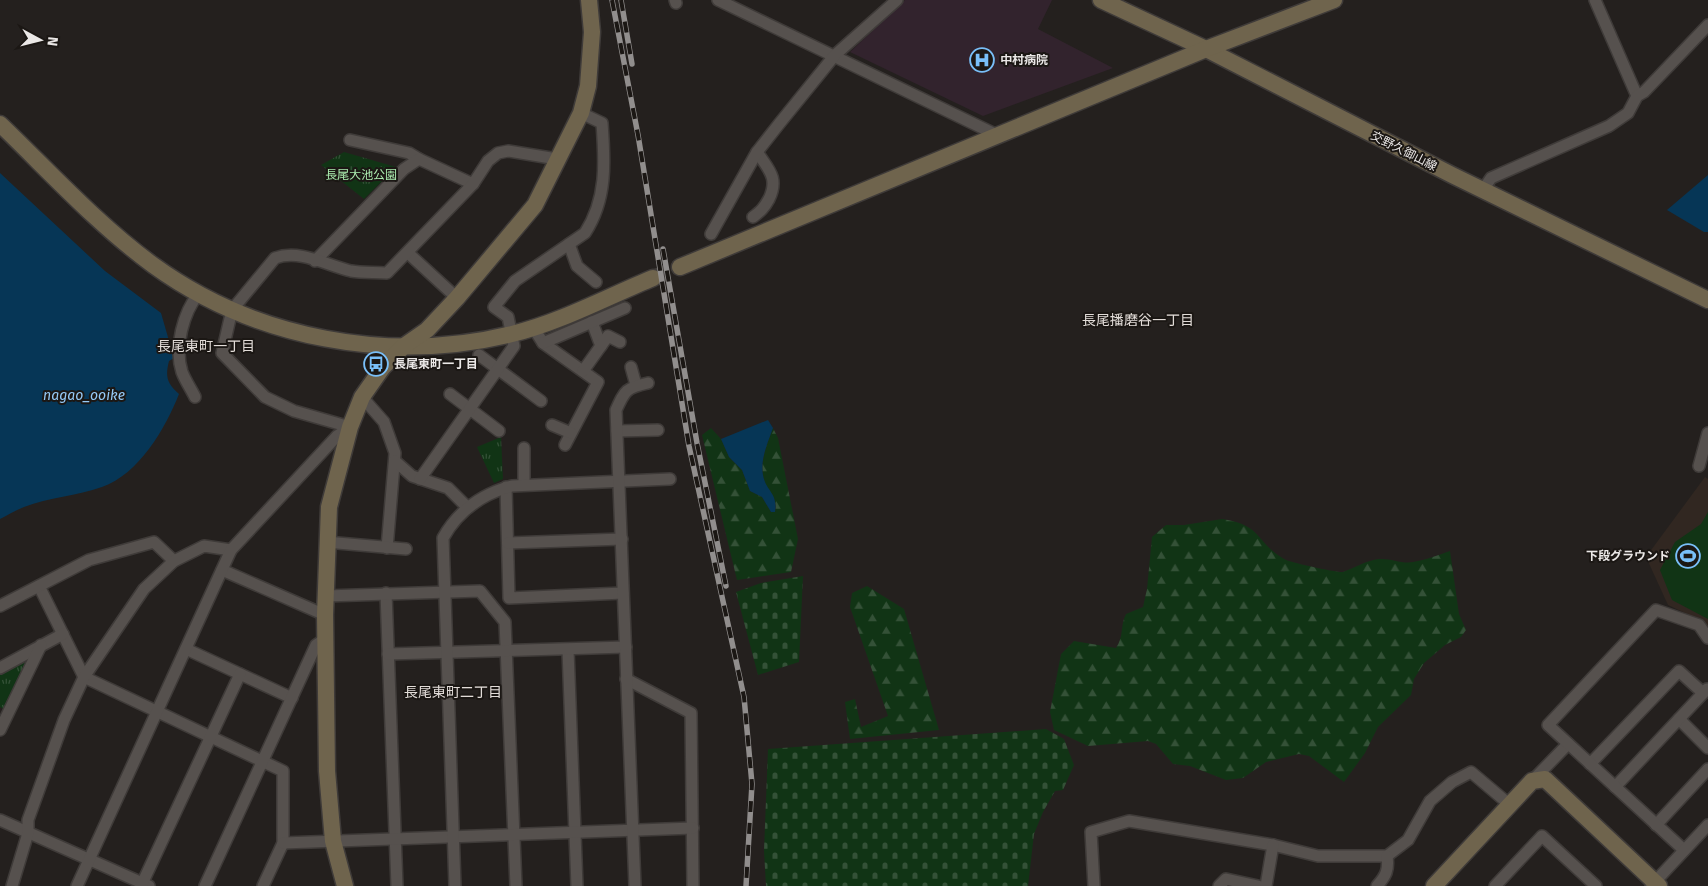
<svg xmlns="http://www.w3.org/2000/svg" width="1708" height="886" font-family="'Fira Sans','Noto Sans JP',sans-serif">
<defs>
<pattern id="forest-firs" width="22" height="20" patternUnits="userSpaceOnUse" patternTransform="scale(1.25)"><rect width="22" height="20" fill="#113415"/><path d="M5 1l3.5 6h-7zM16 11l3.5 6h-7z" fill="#345137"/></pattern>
<pattern id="cemetery-stones" width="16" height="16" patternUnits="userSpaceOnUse" patternTransform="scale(1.25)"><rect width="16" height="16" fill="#113415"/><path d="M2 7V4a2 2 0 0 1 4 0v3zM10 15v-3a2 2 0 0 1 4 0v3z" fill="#345137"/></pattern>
<pattern id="park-tufts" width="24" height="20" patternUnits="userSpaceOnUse" patternTransform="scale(1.25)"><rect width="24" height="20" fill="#113415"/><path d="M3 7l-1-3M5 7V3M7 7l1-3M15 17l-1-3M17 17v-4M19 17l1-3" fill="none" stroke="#345137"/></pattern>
</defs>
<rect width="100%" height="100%" fill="#24201e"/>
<path fill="#312721" d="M1705,477L1708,479V630L1702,621L1668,605L1646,557Z"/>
<path fill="#32232d" d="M905,0H1052L1038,29L1113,68L983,116L850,52Z"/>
<g fill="url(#forest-firs)">
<path d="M711,428L721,439L729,457L742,470L750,491L762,497L771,512H775C779,495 765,491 763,475C760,460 768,442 773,428L778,438L798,539L791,572L737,580L702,435Z"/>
<path d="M1222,519C1263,525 1255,542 1284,559C1288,562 1338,573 1343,572C1354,568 1367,560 1379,559C1390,558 1402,564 1413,562C1426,560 1438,555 1450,551L1459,614L1466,630L1461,637L1445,645L1424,663L1414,679L1411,695L1378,727L1365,753L1344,782L1309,756L1299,754L1266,762L1243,778L1226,780L1190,766L1173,764L1156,744L1148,741L1088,746L1054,730L1050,712L1061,654L1074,641L1116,648C1124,637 1120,625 1126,614L1143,607L1147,589L1152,537L1166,525H1184Z"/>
<path d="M867,586L904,609L939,730L850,739L845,702L855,699L861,727L888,716L850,607L852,593Z"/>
</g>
<g fill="url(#cemetery-stones)">
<path d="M803,576L799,662L758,675L736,592L761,583Z"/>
<path d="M1046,729L1064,739L1074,765L1063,790L1055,791L1043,812L1034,834L1028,886H766L764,851L768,749Z"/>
</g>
<g fill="url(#park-tufts)">
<path d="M344,152L396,167L364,199L321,165Z"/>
<path d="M501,437L503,479L494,483L477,447Z"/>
<path d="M25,658L30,660L5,710L0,707V672Z"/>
</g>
<path fill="#113415" d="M1708,512V619L1672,600L1660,570L1675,542L1701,524Z"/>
<g fill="#063656">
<path d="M0,173L105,271L161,313L174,358L169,361C165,377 167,383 179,394C165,429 139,474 102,487C77,496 49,497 24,507C16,510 8,515 0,519Z"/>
<path d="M1708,175V232H1704L1667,210Z"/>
<path d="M768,420L773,428C768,442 760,460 763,475C766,492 778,492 775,512H771L762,497L750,491L742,470L729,457L721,439Z"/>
</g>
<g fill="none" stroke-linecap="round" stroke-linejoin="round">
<path stroke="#423e3c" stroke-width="16" stroke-dasharray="16 8" stroke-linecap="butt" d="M653,278L680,267"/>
<g stroke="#3f3b39" stroke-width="14">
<g id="street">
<path d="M675,0L676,3"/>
<path d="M718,0L999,136"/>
<path d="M1595,0L1637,96"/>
<path d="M350,140L409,153L419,159"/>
<path d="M1483,190L1491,178L1609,126L1628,113L1637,96L1644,92L1708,25"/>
<path d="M753,217C761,211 764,208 769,199C779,178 769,170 757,152"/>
<path d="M711,234L757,152L779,124L835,55L897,0"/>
<path d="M569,244L577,266L596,282"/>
<path d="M408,253L457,298"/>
<path d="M315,261L404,169L419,159L473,184"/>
<path d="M592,322L601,346"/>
<path d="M533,327L543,343L598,382L565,445"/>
<path d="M543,343L625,308"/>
<path d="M479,355L541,401"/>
<path d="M631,367L636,385"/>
<path d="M583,371L608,336L620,342"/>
<path d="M450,394L499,431"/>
<path d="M195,397C191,389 185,380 182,372C174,347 183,313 199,293"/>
<path d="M362,397L384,422L395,453L387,548"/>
<path d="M552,425L571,433"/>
<path d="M350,427L294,411L265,397L222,353L232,310L275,258C300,249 326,265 351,271C362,273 375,272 387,273L473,184L488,161L498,153L508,151L557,159"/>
<path d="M617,431L658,430"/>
<path d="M524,448V484"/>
<path d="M395,461L412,476L448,488L467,507"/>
<path d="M1699,466L1708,433"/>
<path d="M420,479L514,346L508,317L494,307L515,281L585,233C607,199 605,163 602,123L581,113"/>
<path d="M506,487L509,598L623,593"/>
<path d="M326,542L406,549"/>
<path d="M508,543L622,539"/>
<path d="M222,570L325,615"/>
<path d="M39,586L84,677L283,771V843L263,886"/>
<path d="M386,593L397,886"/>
<path d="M326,596L480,591L505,622L516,886"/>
<path d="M0,606L89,560L154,542L174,561"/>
<path d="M186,649L292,698"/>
<path d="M568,650L577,886"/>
<path d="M388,654L626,647"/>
<path d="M0,668L63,634"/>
<path d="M626,679L691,713L693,886"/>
<path d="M1679,719L1708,748"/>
<path d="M0,730L41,645"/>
<path d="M1590,764L1679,671L1703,693"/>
<path d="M1532,781L1568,744"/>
<path d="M1615,787L1707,689"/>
<path d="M0,820L149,886"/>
<path d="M1656,825L1708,769"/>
<path d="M283,843L693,828"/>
<path d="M1684,850L1548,725L1656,610L1699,625L1708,638"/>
<path d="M12,886L28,833V820L64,720L84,677L144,589L174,561L204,546L231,550"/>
<path d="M77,886L231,550L337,436L350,427"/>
<path d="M141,886L240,674"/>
<path d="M205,886L316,645L325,639"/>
<path d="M455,886L443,538C458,511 482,494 512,486L670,479"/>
<path d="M635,886L616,410C625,390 626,388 648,383"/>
<path d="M1094,886L1091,832L1129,821L1273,845L1318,856H1387L1408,840L1430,801L1452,782L1471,772L1510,805"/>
<path d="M1219,886L1226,879L1258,886"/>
<path d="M1266,886L1273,845"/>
<path d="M1377,886C1386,876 1389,870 1387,856"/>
<path d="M1495,886L1542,836L1596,886"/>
<path d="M1651,886L1708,825"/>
</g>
</g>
<g stroke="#3f3b39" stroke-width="19">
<g id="secondary">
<path d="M1101,0L1206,49L1452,175L1708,300"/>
<path d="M0,124C49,171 97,224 153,265C255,339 390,364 512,334C561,322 607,297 653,278"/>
<path d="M680,267L1206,49L1334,0"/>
<path d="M345,886L333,841L327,771L325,615L329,507L350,427L362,397L383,367L404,346L427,330L457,298L535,205L581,113L588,86L592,32L589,0"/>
<path d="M1434,886L1532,781L1545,779L1659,886"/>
</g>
</g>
<use href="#street" stroke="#56514e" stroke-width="11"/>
<use href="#secondary" stroke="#6f644d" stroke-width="16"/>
<g stroke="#918e8d" stroke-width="5.5">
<g id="rail">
<path d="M612,0L638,135L689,446L744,697L752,784L746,886"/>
<path d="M621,0L632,64"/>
<path d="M663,249L697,443L726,586"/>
</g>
</g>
<use href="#rail" stroke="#1b1714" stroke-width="4" stroke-dasharray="11" stroke-linecap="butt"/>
</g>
<defs>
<g id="hospital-ring" transform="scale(1.25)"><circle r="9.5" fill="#1b1714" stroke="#79bff8" stroke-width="1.5"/><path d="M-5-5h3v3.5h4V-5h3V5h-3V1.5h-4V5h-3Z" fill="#79bff8"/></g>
<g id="bus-ring" transform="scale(1.25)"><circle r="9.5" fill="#1b1714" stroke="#79bff8" stroke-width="1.5"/><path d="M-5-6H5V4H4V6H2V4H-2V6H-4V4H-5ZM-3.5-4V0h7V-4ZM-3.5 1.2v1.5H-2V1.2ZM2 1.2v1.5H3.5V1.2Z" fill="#79bff8"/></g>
<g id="stadium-ring" transform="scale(1.25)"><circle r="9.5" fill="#1b1714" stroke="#79bff8" stroke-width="1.5"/><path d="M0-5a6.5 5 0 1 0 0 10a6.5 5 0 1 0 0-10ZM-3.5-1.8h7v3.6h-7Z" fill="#79bff8"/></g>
</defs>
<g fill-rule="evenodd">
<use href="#hospital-ring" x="982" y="60"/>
<use href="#bus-ring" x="376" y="364"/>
<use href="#stadium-ring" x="1688" y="556"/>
</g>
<g text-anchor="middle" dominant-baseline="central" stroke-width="4" stroke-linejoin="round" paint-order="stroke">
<g font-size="12" font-weight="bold" fill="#ebe8e7" stroke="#1b1714" text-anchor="start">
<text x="1000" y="60">中村病院</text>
<text x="394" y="364">長尾東町一丁目</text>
<text x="1670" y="556" text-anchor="end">下段グラウンド</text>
</g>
<g font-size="12" fill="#ebe8e7" stroke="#1b1714">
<text transform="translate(1404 151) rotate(27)">交野久御山線</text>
</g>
<g font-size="12" fill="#acedb0" stroke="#1b1714">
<text x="361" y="175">長尾大池公園</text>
</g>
<g font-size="14" fill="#e2dcd8" stroke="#1b1714">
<text x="1138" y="320">長尾播磨谷一丁目</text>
<text x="206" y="346">長尾東町一丁目</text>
<text x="453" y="692">長尾東町二丁目</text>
</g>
<g font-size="14" font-style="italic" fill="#94c9f6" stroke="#1b1714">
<text x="84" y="395">nagao_ooike</text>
</g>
</g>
<g transform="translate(40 40) rotate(97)" stroke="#1b1714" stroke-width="4" paint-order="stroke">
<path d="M0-4L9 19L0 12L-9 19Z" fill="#ebe8e7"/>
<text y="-8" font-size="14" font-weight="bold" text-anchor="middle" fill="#ebe8e7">N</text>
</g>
</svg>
